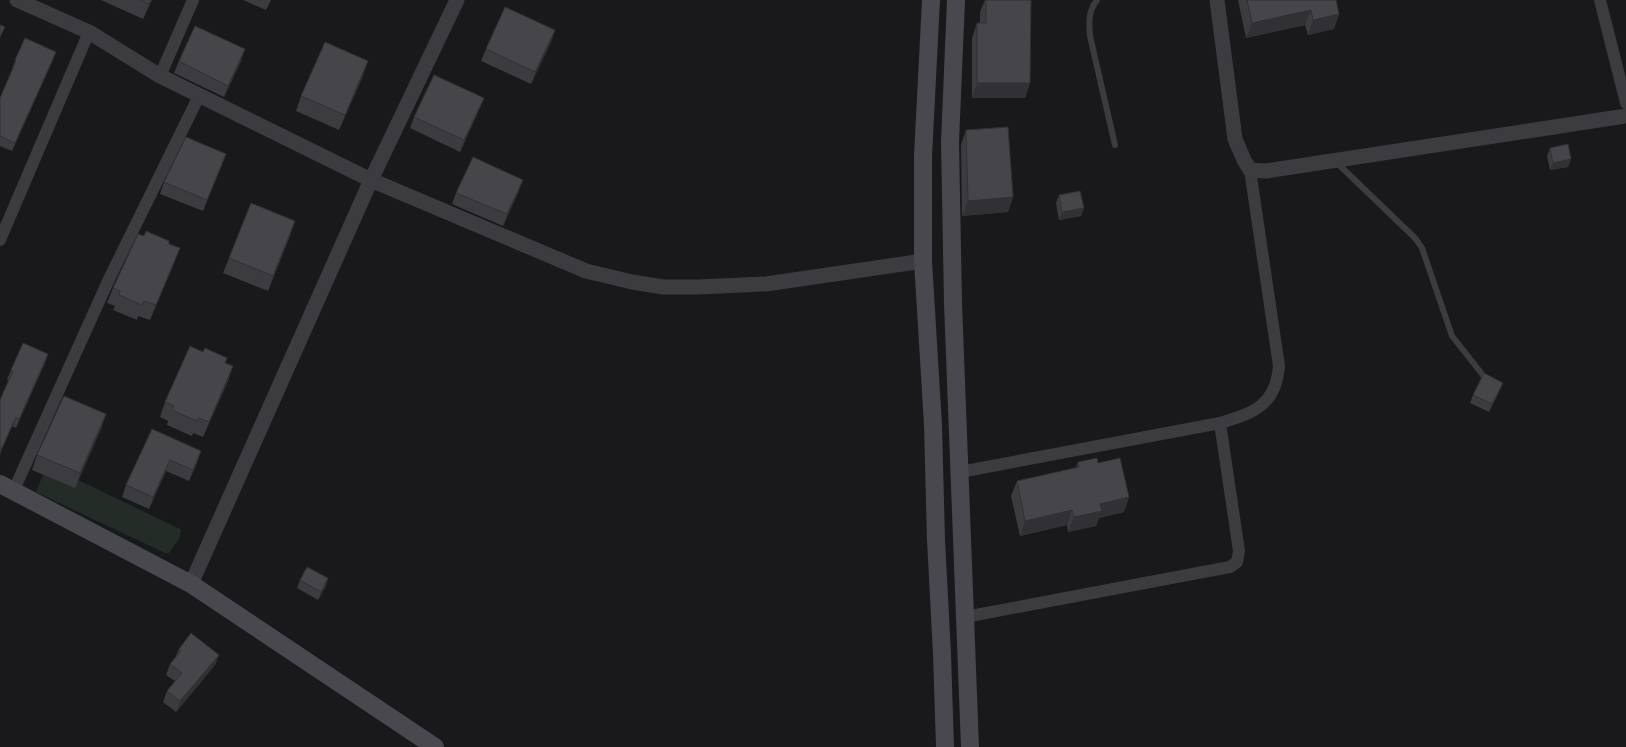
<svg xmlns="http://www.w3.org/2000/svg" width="1626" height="747" font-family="Ubuntu,sans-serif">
<rect width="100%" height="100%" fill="#19181a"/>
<path fill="#242c28" d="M47,465L180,529L181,531L179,539L169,553H165L36,492Z"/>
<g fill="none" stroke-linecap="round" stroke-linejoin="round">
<g stroke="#3c3b40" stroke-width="6">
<path d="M1097,0C1088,11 1089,23 1090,36L1115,145"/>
<path d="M1335,161L1415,238L1422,248L1452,336L1486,379"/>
</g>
<g stroke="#3c3b40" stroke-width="12">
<path d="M1600,0L1626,103"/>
<path d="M160,76L193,0"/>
<path d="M0,240L89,32"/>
<path d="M960,472L1220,423C1254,413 1276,405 1279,366L1250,170"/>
<path d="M13,492L109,279L199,96"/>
<path d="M965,617L1219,569L1230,567L1237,562L1239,551L1220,423"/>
</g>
<g stroke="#3c3b40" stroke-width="15">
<path d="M17,0L89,32L160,76L371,180L586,271L632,282L663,287H698L766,284L923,261"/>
<path d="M1217,0L1235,139L1244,160L1250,170L1266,171L1626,116"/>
<path d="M191,584L371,180L457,0"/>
</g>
<g stroke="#48484e" stroke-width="18">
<path d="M931,0L923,156V261L933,425L936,540L942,654L945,747"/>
<path d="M956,0L950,142L953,303L970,747"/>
<path d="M0,484L191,584L435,747"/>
</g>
</g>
<g fill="#3c3b40">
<path d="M101,0H152L143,19Z"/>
<path d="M243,0H271L266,10Z"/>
<path d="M985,0H1031L1030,83L1025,98H972V38L977,23H980V12Z"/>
<path d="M1238,0H1336L1339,14L1334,29L1308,35L1305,25L1246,38Z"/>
<path d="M555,30L551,42L531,84L481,61L486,49Z"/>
<path d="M15,60H53L12,151L0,146V98L13,69H12Z"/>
<path d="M179,61H241L224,97L174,73Z"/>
<path d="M363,76L339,130L296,111L301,96Z"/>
<path d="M484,98L479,110L460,152L410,128L414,117Z"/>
<path d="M966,130L1013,197L1008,212L962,216L961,145Z"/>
<path d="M1550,148L1571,159L1568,167L1550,170L1547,156Z"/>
<path d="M222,165L203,211L160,194L164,182Z"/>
<path d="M519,191L503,226L452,204L456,193Z"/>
<path d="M1059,195L1084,208L1081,216L1059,220L1056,203Z"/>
<path d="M290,236L268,291L223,273L229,258Z"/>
<path d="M169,244L174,263L150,320L138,316L137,320L113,310L115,306L107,303L113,288Z"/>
<path d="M48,354L45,363L16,428L12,426L0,454V400L9,380L7,379L11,370Z"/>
<path d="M226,363L233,366L228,381L203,437L193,433L192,436L167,425L168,421L160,417L165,402Z"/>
<path d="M1500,390L1489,412L1470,403L1473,395Z"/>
<path d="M106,414L101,429L75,488L32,470L37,455Z"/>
<path d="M152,429L197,463L189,481L166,471L149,509L122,497L126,485Z"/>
<path d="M1078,462L1098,463L1129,497L1124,512L1099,518L1096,526L1068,532L1067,525L1020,536L1011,496L1017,481L1076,468Z"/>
<path d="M328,578L326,586L318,600L297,588L300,580Z"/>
<path d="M179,649L219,655L215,665L176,712L163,702L167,691L175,681L166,675L170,664L175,658Z"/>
</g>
<g fill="#313034">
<path d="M151,0H152L143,19L149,4Z"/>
<path d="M1311,10L1305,25L1246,38L1252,23Z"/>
<path d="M1339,14L1334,29L1308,35L1313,20Z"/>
<path d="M555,30L551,42L531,84L535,72Z"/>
<path d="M245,49L241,61L224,97L228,86Z"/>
<path d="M56,52L53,60L12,151L15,143Z"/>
<path d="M368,61L363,76L339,130L345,115Z"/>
<path d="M977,83H1030L1025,98H972Z"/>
<path d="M484,98L479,110L460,152L464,140Z"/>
<path d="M226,154L222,165L203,211L207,200Z"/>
<path d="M1571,159L1568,167L1550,170L1553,163Z"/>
<path d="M523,180L519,191L503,226L507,214Z"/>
<path d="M1013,197L1008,212L962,216L968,201Z"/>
<path d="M1084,208L1081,216L1059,220L1062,212Z"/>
<path d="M295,221L290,236L268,291L273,276Z"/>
<path d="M180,248L174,263L150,320L156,305Z"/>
<path d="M48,354L45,363L16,428L19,419Z"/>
<path d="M233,366L228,381L203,437L209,422Z"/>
<path d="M1503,383L1500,390L1489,412L1492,404Z"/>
<path d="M106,414L101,429L75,488L80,473Z"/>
<path d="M16,417L12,426L0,454V452Z"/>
<path d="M201,451L197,463L189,481L193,470Z"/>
<path d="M170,460L166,471L149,509L153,497Z"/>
<path d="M1129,497L1124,512L1099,518L1096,526L1068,532L1074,517L1100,504Z"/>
<path d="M1072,510L1067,525L1020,536L1025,521Z"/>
<path d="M328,578L326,586L318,600L321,592Z"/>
<path d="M219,655L215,665L176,712L180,701Z"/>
</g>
<g fill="#46454a" stroke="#313034">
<path d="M140,0H151L149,4Z"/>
<path d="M986,0H1031L1030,83H977V23H986Z"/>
<path d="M1247,0H1336L1339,14L1313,20L1311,10L1252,23Z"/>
<path d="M505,7L555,30L535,72L486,49Z"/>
<path d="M0,25L5,27L0,37Z"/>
<path d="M195,26L245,49L228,86L179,61Z"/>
<path d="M25,38L56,52L15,143L0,136V98L16,61L15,60Z"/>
<path d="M325,42L368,61L345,115L301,96Z"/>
<path d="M434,75L484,98L464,140L414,117Z"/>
<path d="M1008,127L1013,197L968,201L966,130Z"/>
<path d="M186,137L226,154L207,200L164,182Z"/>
<path d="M1568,144L1571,159L1553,163L1550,148Z"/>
<path d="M473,157L523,180L507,214L456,193Z"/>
<path d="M1080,191L1084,208L1062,212L1059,195Z"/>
<path d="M251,203L295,221L273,276L229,258Z"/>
<path d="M146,231L169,241V244L180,248L156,305L144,301L142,305L119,295L120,291L113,288L138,234L144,236Z"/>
<path d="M23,343L48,354L19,419L16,417L0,452V400L13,371L11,370Z"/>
<path d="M190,346L203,352L205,348L227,358L225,363L233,366L209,422L199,418L197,421L172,410L174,406L165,402Z"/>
<path d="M1484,373L1503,383L1492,404L1473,395Z"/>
<path d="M64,396L106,414L80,473L37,455Z"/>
<path d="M152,429L201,451L193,470L170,460L153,497L126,485Z"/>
<path d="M1097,458L1098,463L1120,458L1129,497L1100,504L1102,511L1074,517L1072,510L1025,521L1017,481L1079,467L1078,462Z"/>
<path d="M307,567L328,578L321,592L300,580Z"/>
<path d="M191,633L219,655L180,701L167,691L182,673L170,664L181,651L179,649Z"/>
</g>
</svg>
